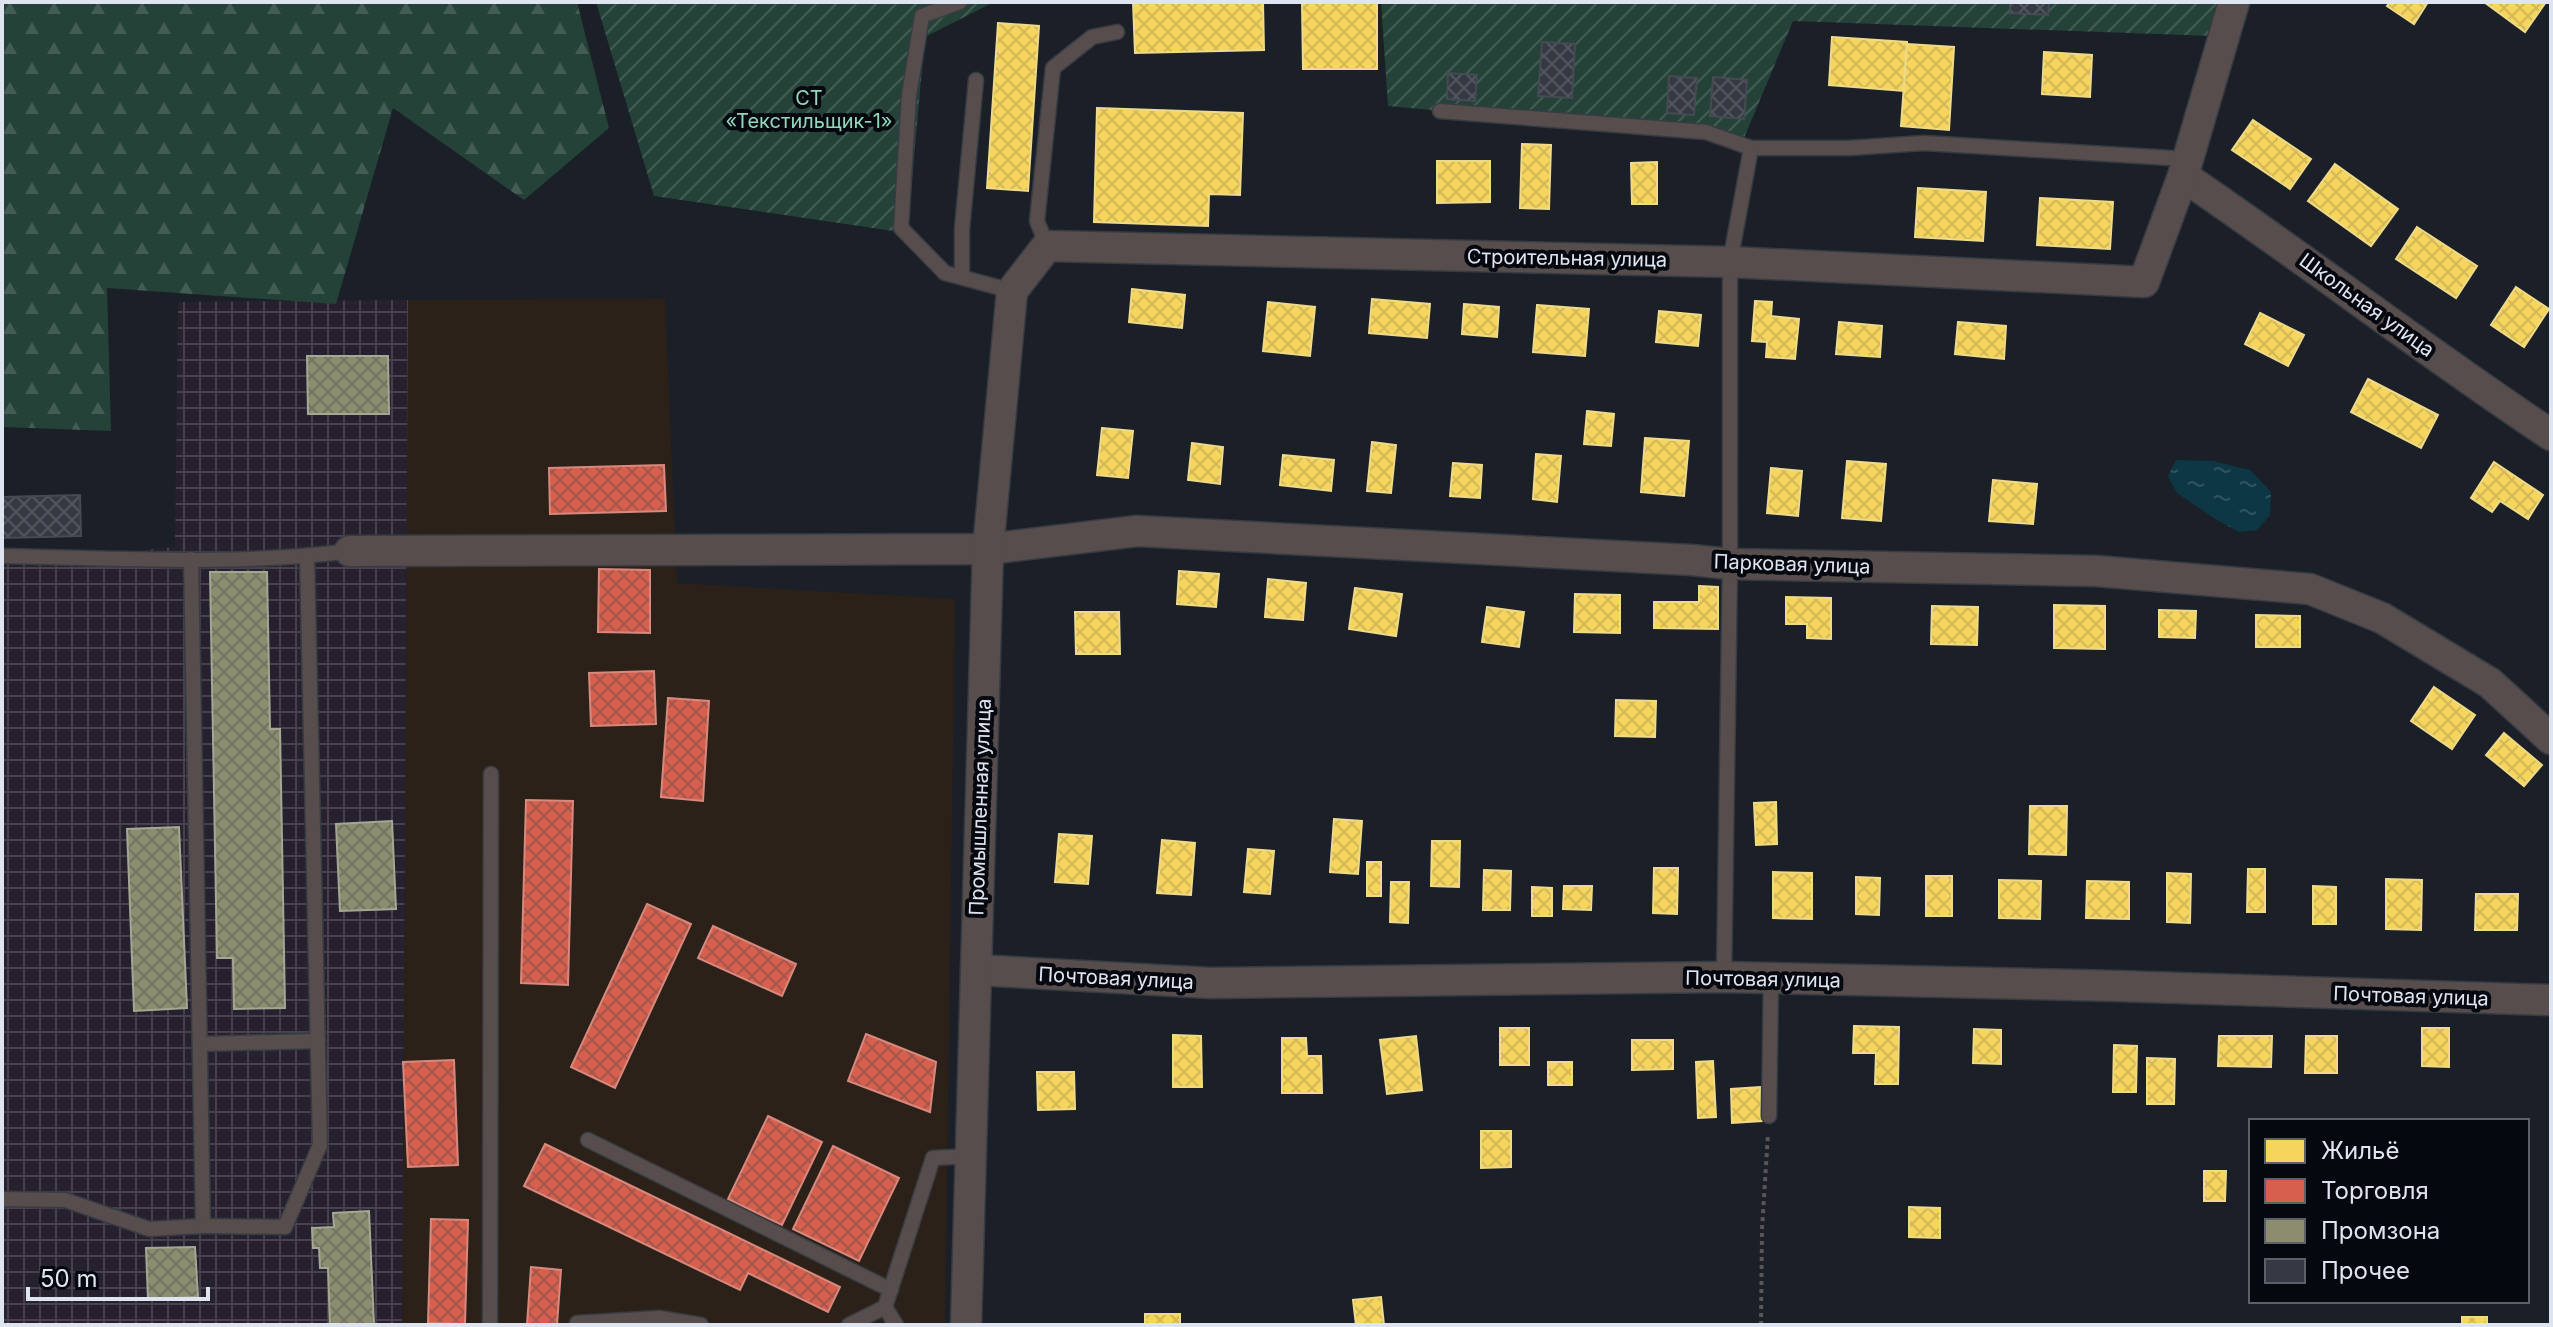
<svg xmlns="http://www.w3.org/2000/svg" width="2553" height="1327" font-family="Inter,sans-serif">
<defs>
<pattern id="industrial-grid" width="8" height="8" patternUnits="userSpaceOnUse" patternTransform="scale(2)"><rect width="8" height="8" fill="#27212f"/><path d="M0 4h8M4 0v8" fill="none" stroke="#46414d"/></pattern>
<pattern id="forest-firs" width="22" height="20" patternUnits="userSpaceOnUse" patternTransform="scale(2)"><rect width="22" height="20" fill="#244237"/><path d="M5 1l3.5 6h-7zM16 11l3.5 6h-7z" fill="#435d54"/></pattern>
<pattern id="garden-furrows" width="10" height="10" patternUnits="userSpaceOnUse" patternTransform="scale(2)"><rect width="10" height="10" fill="#244237"/><path d="M-1 1l2-2M0 10L10 0M9 11l2-2" fill="none" stroke="#435d54"/></pattern>
<pattern id="water-ripples" width="26" height="14" patternUnits="userSpaceOnUse" patternTransform="scale(2)"><rect width="26" height="14" fill="#0d3744"/><path d="M2 4q2-2 4 0t4 0M15 11q2-2 4 0t4 0" fill="none" stroke="#30545f"/></pattern>
<pattern id="homes-cross-hatch" width="8" height="8" patternUnits="userSpaceOnUse" patternTransform="scale(2)"><rect width="8" height="8" fill="#f6d55c"/><path d="M0 0l8 8M0 8l8-8" fill="none" stroke="#d2b858"/></pattern>
<pattern id="shops-cross-hatch" width="8" height="8" patternUnits="userSpaceOnUse" patternTransform="scale(2)"><rect width="8" height="8" fill="#d6604d"/><path d="M0 0l8 8M0 8l8-8" fill="none" stroke="#a3574b"/></pattern>
<pattern id="industry-cross-hatch" width="8" height="8" patternUnits="userSpaceOnUse" patternTransform="scale(2)"><rect width="8" height="8" fill="#8c8c6e"/><path d="M0 0l8 8M0 8l8-8" fill="none" stroke="#727361"/></pattern>
<pattern id="building-cross-hatch" width="8" height="8" patternUnits="userSpaceOnUse" patternTransform="scale(2)"><rect width="8" height="8" fill="#353943"/><path d="M0 0l8 8M0 8l8-8" fill="none" stroke="#52565e"/></pattern>
</defs>
<rect width="100%" height="100%" fill="#1b1f28"/>
<path fill="#2c2118" d="M665,299L677,583L955,599L945,1325H402L408,300Z"/>
<path fill="url(#industrial-grid)" d="M408,300L402,1325H2V564L175,547L178,302Z"/>
<path fill="url(#forest-firs)" d="M2,2H577L609,128L524,200L393,108L336,304L107,288L111,431L2,427Z"/>
<g fill="url(#garden-furrows)">
<path d="M596,2H994L925,37L907,233L654,196Z"/>
<path d="M1381,2H2222L2212,36L1793,21L1744,138L1388,106Z"/>
</g>
<path fill="url(#water-ripples)" d="M2176,460L2213,461L2250,470L2271,492L2270,515L2257,530L2239,532L2217,520L2177,493L2168,476Z"/>
<g fill="url(#homes-cross-hatch)" stroke="#efda88" stroke-width="2">
<path d="M1133,2H1263L1264,50L1135,53Z"/>
<path d="M1302,2H1377V69H1303Z"/>
<path d="M2390,2H2428L2414,24L2387,6Z"/>
<path d="M2484,2H2546L2525,32Z"/>
<path d="M998,23L1039,26L1028,191L987,188Z"/>
<path d="M1832,37L1907,42L1904,91L1829,85Z"/>
<path d="M1907,44L1954,47L1949,130L1901,126Z"/>
<path d="M2044,52L2092,55L2090,97L2042,94Z"/>
<path d="M1097,108L1243,113L1240,195L1209,194L1208,226L1094,222Z"/>
<path d="M2253,120L2311,159L2290,189L2232,150Z"/>
<path d="M1522,144L1551,145L1549,209L1520,208Z"/>
<path d="M1437,161H1490V202L1437,203Z"/>
<path d="M1657,162V204H1632L1631,163Z"/>
<path d="M2335,164L2398,209L2371,246L2308,201Z"/>
<path d="M1918,188L1986,192L1983,241L1915,237Z"/>
<path d="M2040,198L2113,202L2110,249L2037,245Z"/>
<path d="M2417,227L2477,266L2456,298L2396,259Z"/>
<path d="M2516,287L2549,309L2524,347L2491,325Z"/>
<path d="M1132,289L1185,295L1182,328L1129,322Z"/>
<path d="M1372,299L1430,304L1427,338L1369,333Z"/>
<path d="M1755,301L1772,302L1771,316L1799,319L1795,359L1766,357L1767,342L1752,341Z"/>
<path d="M1268,302L1315,307L1310,356L1263,351Z"/>
<path d="M1464,304L1499,307L1497,337L1462,334Z"/>
<path d="M1537,305L1589,309L1585,356L1533,352Z"/>
<path d="M1659,311L1701,315L1698,346L1656,342Z"/>
<path d="M2260,313L2304,335L2288,366L2245,344Z"/>
<path d="M1839,322L1882,326L1880,357L1836,354Z"/>
<path d="M1958,322L2006,326L2004,359L1955,354Z"/>
<path d="M2368,379L2438,415L2421,448L2351,412Z"/>
<path d="M1587,411L1614,414L1611,446L1584,444Z"/>
<path d="M1102,428L1133,431L1128,478L1097,475Z"/>
<path d="M1645,438L1689,441L1684,496L1641,492Z"/>
<path d="M1372,442L1396,445L1391,493L1367,491Z"/>
<path d="M1192,443L1223,447L1220,484L1188,480Z"/>
<path d="M1536,454L1561,456L1557,502L1533,499Z"/>
<path d="M1283,455L1334,460L1331,491L1280,485Z"/>
<path d="M1847,461L1886,464L1881,521L1842,518Z"/>
<path d="M2494,462L2543,495L2528,519L2500,501L2492,512L2471,498Z"/>
<path d="M1453,463L1482,465L1480,498L1450,496Z"/>
<path d="M1771,468L1802,471L1798,516L1767,513Z"/>
<path d="M1993,480L2037,484L2033,524L1989,521Z"/>
<path d="M1179,571L1219,574L1216,607L1177,604Z"/>
<path d="M1268,579L1306,583L1303,620L1265,617Z"/>
<path d="M1699,586L1718,587V629L1654,628V602H1699Z"/>
<path d="M1355,588L1402,594L1396,636L1349,629Z"/>
<path d="M1575,594L1620,595V633L1574,632Z"/>
<path d="M1786,597L1831,598V639L1807,638V624H1786Z"/>
<path d="M2054,605L2105,606V649L2054,648Z"/>
<path d="M1932,606L1978,607L1977,645L1931,644Z"/>
<path d="M1487,607L1524,612L1519,647L1482,642Z"/>
<path d="M2159,610L2196,611L2195,638L2159,637Z"/>
<path d="M1075,612H1119L1120,654H1076Z"/>
<path d="M2256,615L2300,616V647H2256Z"/>
<path d="M2434,687L2475,715L2452,749L2411,721Z"/>
<path d="M1616,700L1656,701L1655,737L1615,736Z"/>
<path d="M2504,733L2542,765L2524,786L2486,755Z"/>
<path d="M1776,802L1777,844L1756,845L1754,803Z"/>
<path d="M2030,806H2067L2066,855L2029,854Z"/>
<path d="M1334,819L1362,821L1358,874L1330,872Z"/>
<path d="M1059,834L1092,836L1088,884L1055,882Z"/>
<path d="M1162,840L1195,843L1191,895L1157,893Z"/>
<path d="M1432,841H1460L1459,887L1431,886Z"/>
<path d="M1248,849L1274,851L1270,894L1244,892Z"/>
<rect x="1367" y="862" width="14" height="34"/>
<path d="M1654,868H1678L1677,914L1653,913Z"/>
<path d="M2248,869H2265V912H2247Z"/>
<path d="M1484,870L1511,871L1510,910H1483Z"/>
<path d="M1773,872L1812,873V919L1773,918Z"/>
<path d="M2167,873L2191,874L2190,923L2167,922Z"/>
<rect x="1926" y="876" width="26" height="40"/>
<path d="M1856,877L1880,878L1879,915L1856,914Z"/>
<path d="M2386,879L2422,880L2421,930L2386,929Z"/>
<path d="M1999,880L2041,881L2040,919L1999,918Z"/>
<path d="M2087,881L2129,882V919L2086,918Z"/>
<path d="M1391,882H1409L1408,923L1390,922Z"/>
<path d="M1564,886H1592L1591,910L1563,909Z"/>
<path d="M2313,886L2336,887V924H2313Z"/>
<path d="M1532,887L1552,888V916H1532Z"/>
<path d="M2476,894H2518L2517,930H2475Z"/>
<path d="M1854,1026L1899,1027L1898,1084H1875L1876,1053H1853Z"/>
<rect x="1500" y="1028" width="29" height="37"/>
<path d="M2422,1028H2449V1067L2422,1066Z"/>
<path d="M1974,1029L2001,1030V1064L1973,1063Z"/>
<path d="M1173,1035L1201,1036L1202,1087H1173Z"/>
<path d="M1416,1036L1422,1090L1387,1094L1380,1040Z"/>
<path d="M2219,1036H2272L2271,1067L2218,1066Z"/>
<path d="M2306,1036H2337V1073H2305Z"/>
<path d="M1282,1038H1306L1307,1056H1321L1322,1093H1282Z"/>
<path d="M1632,1040H1673V1069L1632,1070Z"/>
<path d="M2114,1045L2137,1046L2136,1092H2113Z"/>
<path d="M2147,1058L2175,1059L2174,1104H2147Z"/>
<path d="M1713,1061L1716,1117L1698,1118L1696,1062Z"/>
<rect x="1548" y="1062" width="24" height="23"/>
<path d="M1037,1072H1074L1075,1109L1038,1110Z"/>
<path d="M1760,1087L1762,1121L1732,1123L1731,1089Z"/>
<path d="M1481,1131H1511V1167L1481,1168Z"/>
<path d="M2204,1171H2226L2225,1201H2204Z"/>
<path d="M1909,1207L1940,1208V1238L1909,1237Z"/>
<path d="M1381,1297L1384,1325H1356L1353,1300Z"/>
<rect x="1145" y="1314" width="35" height="11"/>
<rect x="2462" y="1317" width="25" height="8"/>
</g>
<g fill="url(#shops-cross-hatch)" stroke="#d9887e" stroke-width="2">
<path d="M664,465L666,511L550,514L549,468Z"/>
<path d="M599,569L650,570V633L598,632Z"/>
<path d="M654,671L656,724L591,726L589,673Z"/>
<path d="M668,698L709,701L703,801L661,797Z"/>
<path d="M526,800L573,801L568,985L521,983Z"/>
<path d="M647,904L691,924L615,1088L571,1067Z"/>
<path d="M713,926L796,964L782,996L698,958Z"/>
<path d="M866,1034L936,1062L930,1112L848,1081Z"/>
<path d="M454,1060L458,1165L408,1167L403,1062Z"/>
<path d="M768,1116L822,1142L782,1225L728,1199Z"/>
<path d="M545,1144L840,1287L828,1312L748,1273L740,1290L524,1186Z"/>
<path d="M833,1146L899,1178L859,1261L793,1229Z"/>
<path d="M431,1219L468,1220L465,1324L428,1323Z"/>
<path d="M531,1267L561,1270L557,1325H527Z"/>
</g>
<g fill="url(#industry-cross-hatch)" stroke="#a5a795" stroke-width="2">
<path d="M307,356H388L389,414H308Z"/>
<path d="M210,572H267L270,729H280L285,1008L234,1009L233,958H217Z"/>
<path d="M392,821L396,909L340,911L336,824Z"/>
<path d="M179,827L187,1008L134,1011L127,829Z"/>
<path d="M369,1211L374,1325H330L328,1268H320L319,1248H313L312,1228L334,1227L333,1213Z"/>
<path d="M195,1247L198,1297L148,1299L146,1248Z"/>
</g>
<g fill="url(#building-cross-hatch)" stroke="#464a52" stroke-width="2">
<path d="M2010,2H2049L2048,15L2010,13Z"/>
<path d="M1542,42L1575,44L1572,98L1538,96Z"/>
<path d="M1448,73L1477,75L1475,101L1447,99Z"/>
<path d="M1669,76L1697,78L1694,115L1667,113Z"/>
<path d="M1713,77L1747,80L1744,119L1710,116Z"/>
<path d="M80,495L81,536L2,538V497Z"/>
</g>
<g fill="none" stroke-linecap="round" stroke-linejoin="round">
<g stroke="#373c43" stroke-width="17">
<g id="lane">
<path d="M960,2L922,16L909,95L901,228L945,273L1012,291"/>
<path d="M1440,111L1706,132L1751,148H1849L1924,143L2188,159"/>
<path d="M1047,246L1037,221L1053,68L1092,37L1117,32"/>
<path d="M962,277V229L976,80"/>
<path d="M2,556C117,558 235,566 350,551"/>
<path d="M1724,977L1730,564V262L1751,148"/>
<path d="M200,1044L318,1041"/>
<path d="M1769,1116L1771,978"/>
<path d="M588,1140L891,1290"/>
<path d="M2,1199L65,1200L149,1229L203,1226L191,559"/>
<path d="M203,1226L285,1227L320,1145L307,556"/>
<path d="M885,1307L933,1158L971,1156"/>
<path d="M490,1325L491,774"/>
<path d="M577,1325V1323L659,1318L701,1325"/>
<path d="M849,1325L885,1307L896,1325"/>
</g>
</g>
<g stroke="#373c43" stroke-width="33">
<g id="street">
<path d="M2183,176C2307,260 2426,352 2551,435"/>
<path d="M350,551L988,549L1137,531L1692,560L1730,564L2096,571L2310,589L2382,618L2490,683L2551,739"/>
<path d="M976,970L1211,983L1724,977L2117,986L2551,1000"/>
<path d="M966,1325L988,549L1012,291L1047,246L1730,262L2144,282L2183,176L2234,2"/>
</g>
</g>
<path stroke="#595558" stroke-width="4" stroke-dasharray="4 4" stroke-linecap="butt" d="M1761,1325L1762,1229L1768,1134"/>
<use href="#lane" stroke="#564d4c" stroke-width="14"/>
<use href="#street" stroke="#564d4c" stroke-width="30"/>
</g>
<g text-anchor="middle" dominant-baseline="central" stroke-width="8" stroke-linejoin="round" paint-order="stroke">
<g font-size="20" fill="#93d8b9" stroke="#05080e">
<text x="809" y="98">СТ<tspan x="809" dy="23">«Текстильщик-1»</tspan></text>
</g>
<g font-size="20" fill="#dfe5f0" stroke="#05080e">
<text transform="translate(1567 258) rotate(1)">Строительная улица</text>
<text transform="translate(2367 305) rotate(36)">Школьная улица</text>
<text transform="translate(1792 564) rotate(2)">Парковая улица</text>
<text transform="translate(980 807) rotate(-88)">Промышленная улица</text>
<text transform="translate(1116 978) rotate(3)">Почтовая улица</text>
<text transform="translate(1763 979) rotate(1)">Почтовая улица</text>
<text transform="translate(2411 996) rotate(2)">Почтовая улица</text>
</g>
</g>
<rect width="2553" height="1327" fill="none" stroke="#dfe5f0" stroke-width="8"/>
<rect x="2249" y="1119" width="280" height="184" fill="#05080e" stroke="#5c6068" stroke-width="2"/>
<rect x="2265" y="1139" width="40" height="24" fill="#f6d55c" stroke="#5c6068" stroke-width="2"/>
<text x="2321" y="1159" font-size="24" fill="#dfe5f0">Жильё</text>
<rect x="2265" y="1179" width="40" height="24" fill="#d6604d" stroke="#5c6068" stroke-width="2"/>
<text x="2321" y="1199" font-size="24" fill="#dfe5f0">Торговля</text>
<rect x="2265" y="1219" width="40" height="24" fill="#8c8c6e" stroke="#5c6068" stroke-width="2"/>
<text x="2321" y="1239" font-size="24" fill="#dfe5f0">Промзона</text>
<rect x="2265" y="1259" width="40" height="24" fill="#353943" stroke="#5c6068" stroke-width="2"/>
<text x="2321" y="1279" font-size="24" fill="#dfe5f0">Прочее</text>
<path d="M28 1287v12h180v-12" fill="none" stroke="#dfe5f0" stroke-width="4"/>
<text x="40" y="1287" font-size="24" fill="#dfe5f0" stroke="#05080e" stroke-width="6" paint-order="stroke">50 m</text>
</svg>
